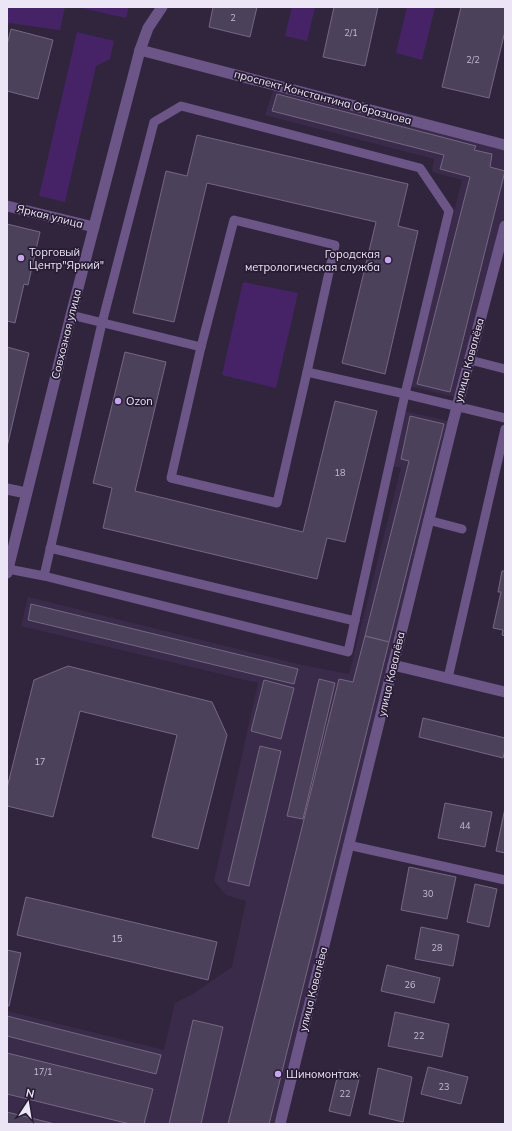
<svg xmlns="http://www.w3.org/2000/svg" width="512" height="1131" font-family="Mulish,sans-serif">
<rect width="100%" height="100%" fill="#31253e"/>
<g fill="#3a2b4a">
<path d="M275,85L505,145V226L459,398L410,386L462,180L432,172L434,159L265,115Z"/>
<path d="M404,411L453,422L280,1124H7V1011L164,1050L175,1003L193,994L232,967L246,901L226,895L214,881L258,683L21,626L28,597L302,665L349,674L401,468L393,466Z"/>
</g>
<g fill="#462367">
<path d="M7,7H65L60,30L9,23L7,29Z"/>
<path d="M77,7H129L126,18Z"/>
<path d="M292,7H315L307,41L285,36Z"/>
<path d="M407,7H435L422,60L396,53Z"/>
<path d="M77,32L114,41L110,59L96,66L65,202L39,196Z"/>
<path d="M243,282L298,293L276,388L222,375Z"/>
</g>
<g fill="#4c415b" stroke="#746784">
<path d="M213,7H257L250,37L209,27Z"/>
<path d="M334,7H378L365,66L323,57Z"/>
<path d="M461,7H505V31L489,98L442,87Z"/>
<path d="M11,29L53,40L38,99L7,91V45Z"/>
<path d="M277,94L476,146L474,150L492,154L490,167L505,171L450,392L417,384L470,177L440,169L444,155L272,111Z"/>
<path d="M197,135L408,184L398,226L418,231L385,374L342,363L376,222L207,183L174,322L133,313L166,171L187,176Z"/>
<path d="M7,224L40,232L28,285L24,284L15,323L7,321Z"/>
<path d="M7,347L29,353L7,447Z"/>
<path d="M125,352L166,362L135,491L303,532L335,401L377,411L345,542L327,538L317,579L103,528L112,488L93,483Z"/>
<path d="M410,416L444,424L389,642L365,636L409,461L401,459Z"/>
<path d="M502,571H505V636L502,635L503,630L493,628L501,592H498Z"/>
<path d="M31,604L298,669L294,684L28,620Z"/>
<path d="M365,636L389,642L269,1124H228L339,679L353,682Z"/>
<path d="M68,666L212,702L227,735L198,849L152,837L177,735L80,711L53,817L7,806V788L34,680Z"/>
<path d="M319,679L335,683L303,819L287,816Z"/>
<path d="M264,680L294,688L281,739L251,731Z"/>
<path d="M423,718L505,738V750L503,758L419,737Z"/>
<path d="M260,746L281,751L249,886L228,881Z"/>
<path d="M445,803L492,812L485,847L438,838Z"/>
<path d="M505,808V853L496,851Z"/>
<path d="M409,867L456,877L447,919L401,910Z"/>
<path d="M475,884L497,889L489,927L467,922Z"/>
<path d="M26,897L217,942L208,980L17,935Z"/>
<path d="M421,927L459,935L453,966L415,959Z"/>
<path d="M7,950L21,953L9,1006H7Z"/>
<path d="M387,965L440,978L434,1003L381,991Z"/>
<path d="M395,1012L449,1024L442,1057L388,1046Z"/>
<path d="M7,1016L161,1055L156,1074L7,1036Z"/>
<path d="M193,1020L223,1027L201,1124H169Z"/>
<path d="M7,1053L153,1089L144,1124H130L7,1094Z"/>
<path d="M428,1067L468,1077L461,1104L421,1094Z"/>
<path d="M378,1068L412,1077L403,1122L369,1114Z"/>
<path d="M339,1070L360,1075L350,1116L329,1111Z"/>
<path d="M7,1112L55,1124H12L7,1123Z"/>
</g>
<g fill="none" stroke-linecap="round" stroke-linejoin="round">
<g stroke="#6c5587" stroke-width="9">
<path d="M181,106L420,168L449,211L405,394L348,652L44,576L102,323L154,122Z"/>
<path d="M71,315L201,347L234,220L335,245L307,372L405,394L505,418"/>
<path d="M201,347L171,478L277,503L307,372"/>
<path d="M470,360L505,369"/>
<path d="M428,520L462,529"/>
<path d="M50,548L355,621"/>
<path d="M8,569L44,576"/>
<path d="M448,678L505,429"/>
<path d="M348,845L505,880"/>
</g>
<g stroke="#6c5587" stroke-width="11">
<path d="M140,50L505,145"/>
<path d="M7,206L94,227"/>
<path d="M7,489L26,493"/>
<path d="M7,573L71,315L140,50L148,28L162,7"/>
<path d="M393,665L505,692"/>
<path d="M280,1124L453,422L505,226"/>
</g>
</g>
<g fill="#c7a6ef" stroke="#271c34" stroke-width="1.5">
<circle cx="21" cy="258" r="4"/>
<circle cx="388" cy="260" r="4"/>
<circle cx="118" cy="401" r="4"/>
<circle cx="278" cy="1074" r="4"/>
</g>
<g text-anchor="middle" dominant-baseline="central" stroke-width="3.5" stroke-linejoin="round" paint-order="stroke">
<g font-size="9" fill="#c4bcce">
<text x="233" y="17">2</text>
<text x="351" y="32">2/1</text>
<text x="473" y="59">2/2</text>
<text x="340" y="472">18</text>
<text x="40" y="761">17</text>
<text x="465" y="825">44</text>
<text x="428" y="893">30</text>
<text x="117" y="938">15</text>
<text x="437" y="947">28</text>
<text x="410" y="984">26</text>
<text x="419" y="1035">22</text>
<text x="43" y="1071">17/1</text>
<text x="444" y="1086">23</text>
<text x="345" y="1093">22</text>
</g>
<g font-size="11" fill="#ece5f5" stroke="#271c34">
<text transform="translate(323 97) rotate(15)">проспект Константина Образцова</text>
<text transform="translate(50 216) rotate(14)">Яркая улица</text>
<text transform="translate(66 334) rotate(-76)">Совхозная улица</text>
<text transform="translate(469 360) rotate(-75)">улица Ковалёва</text>
<text transform="translate(391 674) rotate(-77)">улица Ковалёва</text>
<text transform="translate(313 989) rotate(-76)">улица Ковалёва</text>
</g>
<g font-size="11" fill="#ece5f5" stroke="#271c34" text-anchor="start">
<text x="29" y="252">Торговый<tspan x="29" dy="13">Центр"Яркий"</tspan></text>
<text x="380" y="254" text-anchor="end">Городская<tspan x="380" dy="13">метрологическая служба</tspan></text>
<text x="126" y="401">Ozon</text>
<text x="286" y="1074">Шиномонтаж</text>
</g>
</g>
<rect width="512" height="1131" fill="none" stroke="#ece5f5" stroke-width="16"/>
<g transform="translate(28 1103) rotate(12)" stroke="#271c34" stroke-width="3" paint-order="stroke">
<path d="M0-3L7 15L0 10L-7 15Z" fill="#ece5f5"/>
<text y="-6" font-size="11" font-weight="bold" text-anchor="middle" fill="#ece5f5">N</text>
</g>
</svg>
